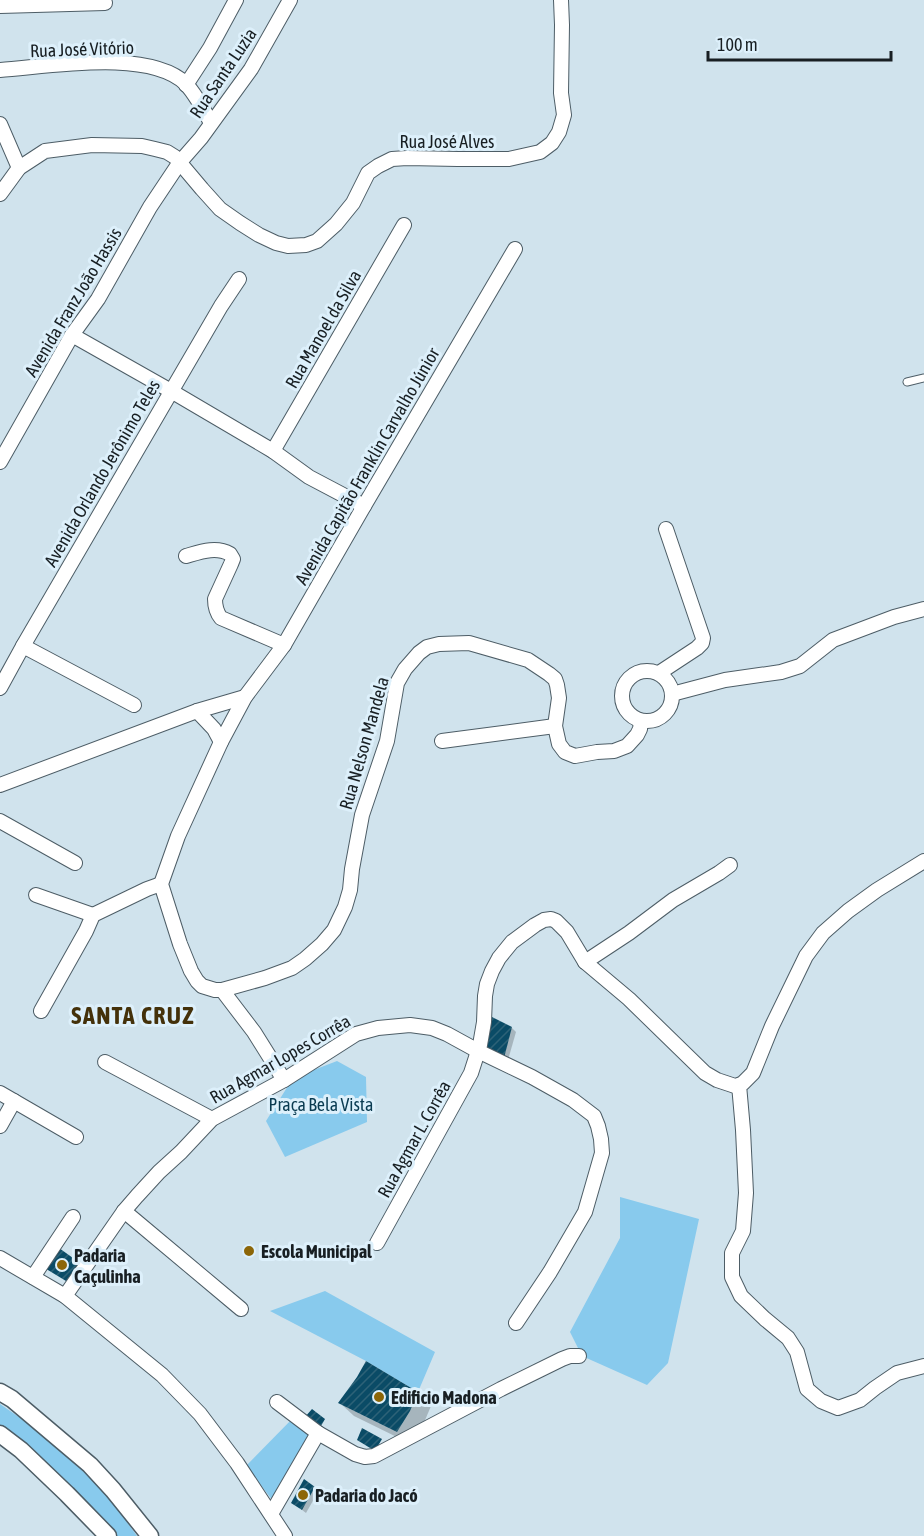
<svg xmlns="http://www.w3.org/2000/svg" width="924" height="1536" font-family="'Asap Condensed',sans-serif">
<defs>
<pattern id="building-hatch" width="6" height="6" patternUnits="userSpaceOnUse" patternTransform="scale(1.5)"><rect width="6" height="6" fill="#0a4b66"/><path d="M-1 1l2-2M0 6l6-6M5 7l2-2" fill="none" stroke="#2d6277"/></pattern>
</defs>
<rect width="100%" height="100%" fill="#d0e3ed"/>
<g fill="#88caed">
<path d="M337,1061L366,1077L367,1122L285,1157L266,1121L293,1078Z"/>
<path d="M620,1197L699,1219L668,1363L647,1385L582,1356L570,1332L620,1238Z"/>
<path d="M325,1291L435,1352L418,1392L366,1361L270,1311Z"/>
<path d="M0,1404L58,1444L112,1501L137,1536H111L0,1429Z"/>
<path d="M295,1416L317,1434L273,1501L246,1466Z"/>
</g>
<g fill="#0003">
<path d="M512,1028L516,1032L508,1060L493,1052Z"/>
<path d="M417,1393L431,1406L423,1425L411,1444L354,1416L340,1403Z"/>
<path d="M314,1488L318,1492L306,1513L293,1503Z"/>
</g>
<g fill="url(#building-hatch)">
<path d="M492,1017L512,1027L504,1058L487,1048Z"/>
<path d="M59,1248L80,1263L66,1281L43,1267Z"/>
<path d="M366,1361L418,1392L410,1411L397,1432L338,1403L357,1377Z"/>
<path d="M312,1409L325,1419L321,1426L305,1417Z"/>
<path d="M362,1428L382,1439L375,1451L357,1440Z"/>
<path d="M304,1479L315,1487L302,1510L291,1503Z"/>
</g>
<g fill="none" stroke-linecap="round" stroke-linejoin="round">
<g stroke="#4d5d66" stroke-width="9">
<path id="service" d="M907,382L924,378"/>
</g>
<g stroke="#4d5d66" stroke-width="16">
<g id="minor">
<path d="M0,6L105,3"/>
<path d="M0,70C47,67 149,48 186,84C196,95 204,110 211,123"/>
<path d="M186,85L210,48L236,0"/>
<path d="M0,124L19,168"/>
<path d="M0,194L19,168L45,151L92,145L142,146L155,149L167,152L175,157L202,189L220,209L240,223L259,235L276,243L288,246L306,245L317,241L336,224L353,203L368,173L378,166L392,159L407,158L458,159H509L540,152L552,143L559,132L564,115L561,93L562,25L561,0"/>
<path d="M515,249L364,506L284,645L245,697L221,742L178,836L161,884L180,944L191,971L197,981L202,986L215,990H222L265,978L292,968L305,959L322,944L334,930L345,907L350,890L352,869L362,815L387,741L397,683L405,669L419,653L427,647L439,644L469,643L528,660L549,674L555,679L557,685L559,698L555,726L559,744L565,752L575,756L597,752L614,751L627,746L637,735L640,729L641,721"/>
<path d="M72,335L171,391L273,451L309,477L364,506"/>
<path d="M273,451L404,225"/>
<path d="M0,462L72,335L98,299L150,207L180,162L201,138L251,69L290,0"/>
<path d="M186,556C200,552 216,546 230,554L233,559L231,564L215,599C215,606 216,612 221,618L284,645"/>
<path d="M23,646L134,705"/>
<circle cx="647" cy="696" r="25"/>
<path d="M659,673L697,648L702,643L703,638L666,529"/>
<path d="M0,688L23,646L221,306L239,279"/>
<path d="M672,694L725,680L781,672L800,666L833,640L894,617L924,609"/>
<path d="M197,711L214,729L221,742"/>
<path d="M442,741L555,726"/>
<path d="M0,785L197,711L245,697"/>
<path d="M0,821L75,863"/>
<path d="M36,895L93,915"/>
<path d="M585,962L629,933L673,900L719,873L730,865"/>
<path d="M222,990L254,1032L284,1080"/>
<path d="M41,1011L86,931L93,915L147,889L161,884"/>
<path d="M105,1062L212,1119"/>
<path d="M739,1085L743,1130L746,1193L743,1231L732,1253V1277L741,1296L765,1319L788,1338L797,1352L807,1389L821,1401L838,1408L860,1400L875,1388L897,1373L924,1366"/>
<path d="M0,1093L76,1137"/>
<path d="M0,1126L14,1101"/>
<path d="M124,1211L241,1309"/>
<path d="M377,1243L471,1073L480,1045L484,1022L485,996L487,984L492,971L499,958L512,942L535,925L544,920L551,919L556,921L567,932L585,962L629,999L705,1073L717,1080L735,1086L739,1085L743,1083L753,1073L772,1026L806,956L823,933L848,911L877,890L924,861"/>
<path d="M0,1258L65,1296L162,1375L200,1414L237,1463L285,1536"/>
<path d="M33,1277L73,1217"/>
<path d="M65,1296L124,1211L137,1196L159,1172L181,1152L212,1119L284,1080L356,1034L378,1028L410,1025L432,1028L447,1034L478,1051L532,1077L573,1100L594,1116L598,1126L601,1139L602,1153L585,1212L550,1272L516,1323"/>
<path d="M277,1402L318,1433"/>
<path d="M271,1514L318,1433L355,1454L365,1457L374,1456L501,1389L562,1359L570,1356H579"/>
</g>
</g>
<g stroke="#4d5d66" stroke-width="19">
<g id="tertiary">
<path d="M0,1392L12,1399L90,1465L113,1490L150,1536"/>
<path d="M0,1434L21,1450L67,1494L108,1536"/>
</g>
</g>
<use href="#service" stroke="#fff" stroke-width="7"/>
<use href="#minor" stroke="#fff" stroke-width="14"/>
<use href="#tertiary" stroke="#fff" stroke-width="16"/>
</g>
<g fill="#8c6608" stroke="#ddf0fb" stroke-width="2">
<circle cx="249" cy="1251" r="6"/>
<circle cx="62" cy="1265" r="6"/>
<circle cx="379" cy="1397" r="6"/>
<circle cx="303" cy="1495" r="6"/>
</g>
<g text-anchor="middle" dominant-baseline="central" stroke-width="6" stroke-linejoin="round" paint-order="stroke">
<g font-size="18" fill="#181f23" stroke="#ddf0fb">
<text transform="translate(82 49) rotate(-2)">Rua José Vitório</text>
<text transform="translate(223 73) rotate(-56)">Rua Santa Luzia</text>
<text x="447" y="141">Rua José Alves</text>
<text transform="translate(73 302) rotate(-59)">Avenida Franz João Hassis</text>
<text transform="translate(323 329) rotate(-60)">Rua Manoel da Silva</text>
<text transform="translate(367 466) rotate(-60)">Avenida Capitão Franklin Carvalho Júnior</text>
<text transform="translate(102 473) rotate(-60)">Avenida Orlando Jerônimo Teles</text>
<text transform="translate(364 743) rotate(-74)">Rua Nelson Mandela</text>
<text transform="translate(280 1059) rotate(-30)">Rua Agmar Lopes Corrêa</text>
<text transform="translate(414 1139) rotate(-61)">Rua Agmar L. Corrêa</text>
</g>
<g font-size="18" fill="#0a3b51" stroke="#ddf0fb">
<text x="321" y="1104">Praça Bela Vista</text>
</g>
<g font-size="18" font-weight="bold" fill="#181f23" stroke="#ddf0fb" text-anchor="start">
<text x="261" y="1251">Escola Municipal</text>
<text x="74" y="1255">Padaria<tspan x="74" dy="21">Caçulinha</tspan></text>
<text x="391" y="1397">Edificio Madona</text>
<text x="315" y="1495">Padaria do Jacó</text>
</g>
<g font-size="24" font-weight="bold" letter-spacing="1.5" fill="#44310a" stroke="#ddf0fb">
<text x="133" y="1015">SANTA CRUZ</text>
</g>
</g>
<path d="M708 51v9h183v-9" fill="none" stroke="#181f23" stroke-width="3"/>
<text x="717" y="51" font-size="18" fill="#181f23" stroke="#ddf0fb" stroke-width="4.5" paint-order="stroke">100 m</text>
</svg>
